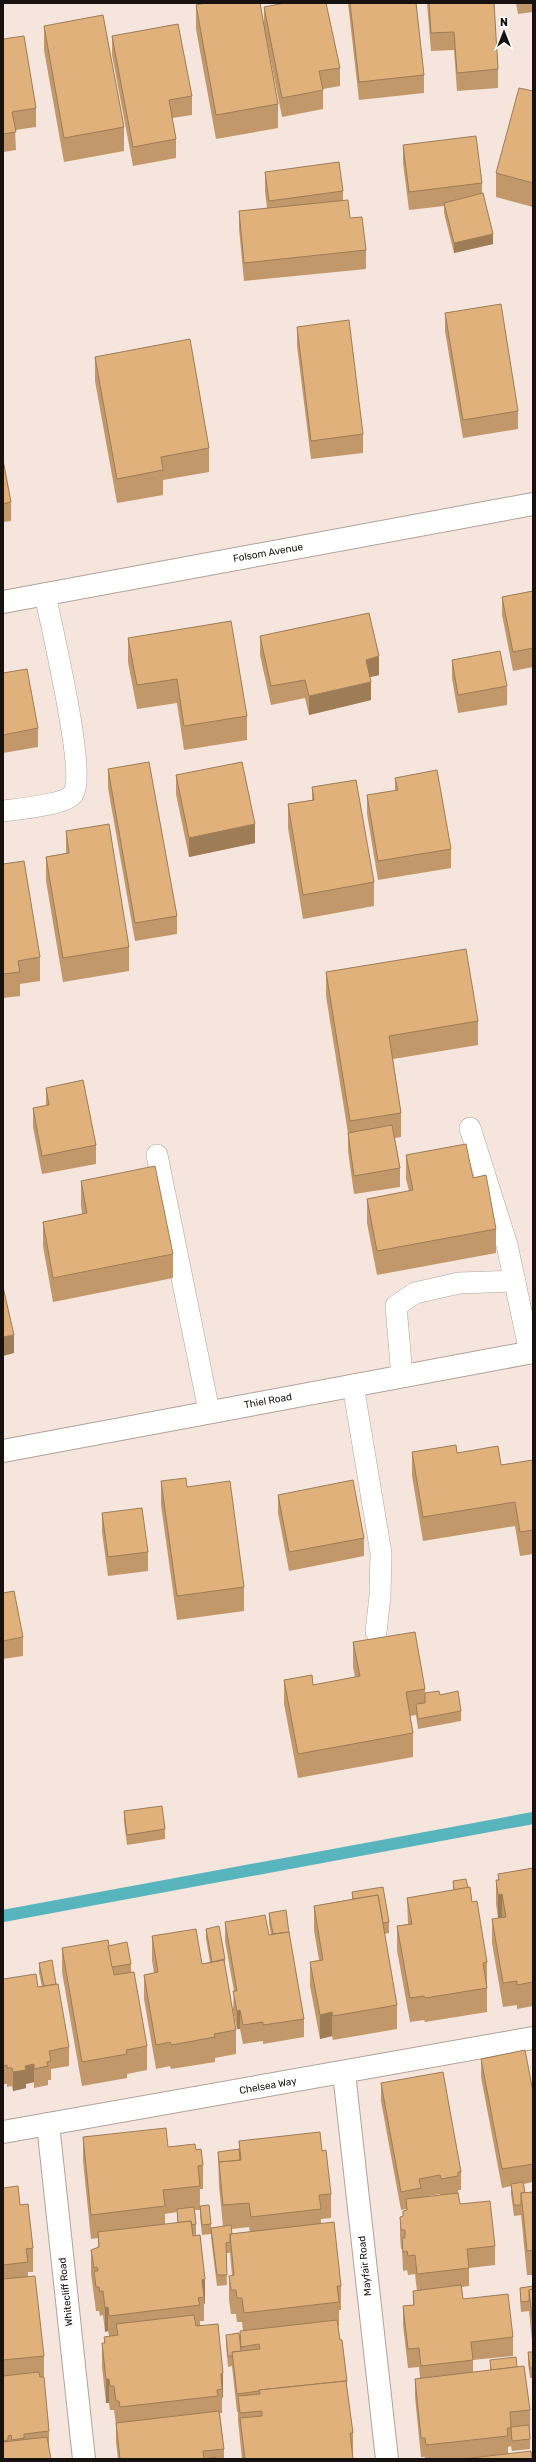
<svg xmlns="http://www.w3.org/2000/svg" width="536" height="2462" font-family="Rubik,sans-serif">
<rect width="100%" height="100%" fill="#f5e5dc"/>
<g fill="none" stroke-linecap="round" stroke-linejoin="round">
<path stroke="#58b5be" stroke-width="12" d="M3,1916L533,1818"/>
<g stroke="#b2a39a" stroke-width="22">
<g id="service">
<path d="M3,811C18,809 65,805 73,794C87,773 51,625 45,594"/>
<path d="M470,1128L507,1245L530,1353"/>
<path d="M157,1155L209,1411"/>
<path d="M402,1376L396,1306L415,1293L459,1283L515,1281"/>
<path d="M353,1385L381,1553L380,1596L376,1632"/>
</g>
</g>
<g stroke="#b2a39a" stroke-width="24">
<g id="minor">
<path d="M3,602L533,504"/>
<path d="M3,1451L533,1352"/>
<path d="M344,2073L387,2459"/>
<path d="M48,2124L84,2459"/>
<path d="M3,2132L533,2038"/>
</g>
</g>
<use href="#service" stroke="#fff" stroke-width="21"/>
<use href="#minor" stroke="#fff" stroke-width="22"/>
</g>
<g fill="#c2986a" fill-rule="evenodd">
<path d="M348,3H416L424,75V93L359,100Z"/>
<path d="M427,3H494L498,69V88L457,91L454,50L431,51Z"/>
<path d="M516,3H533V12L518,14Z"/>
<path d="M196,5L264,25V7L340,68V86L323,89V109L282,117L265,31L278,104V128L216,139L196,29Z"/>
<path d="M44,26L124,127V151L64,162L44,50Z"/>
<path d="M112,36L192,96V115L172,118L176,139V158L133,166L112,55Z"/>
<path d="M3,39L36,108V127L15,130L16,150L3,152Z"/>
<path d="M533,91V207L496,197V173Z"/>
<path d="M403,145L482,183V194L493,244L454,253L444,213V206L409,210L403,163Z"/>
<path d="M265,172L343,191V200L350,218L366,250V269L244,281L239,229V211L267,208L265,191Z"/>
<path d="M445,313L518,411V429L463,438L445,331Z"/>
<path d="M297,327L363,434V453L311,459L297,346Z"/>
<path d="M95,357L209,448V472L163,480V495L117,503L95,381Z"/>
<path d="M3,460L11,502V521L3,522Z"/>
<path d="M533,591V667L513,671L502,615V597Z"/>
<path d="M260,636L379,675L370,677L371,700L309,715L305,698L271,705L260,655Z"/>
<path d="M128,638L247,716V740L184,750L177,703L137,709L128,662Z"/>
<path d="M452,660L507,686V705L458,713L452,678Z"/>
<path d="M3,673L38,728V747L3,753Z"/>
<path d="M108,769L177,916V934L135,941L108,788Z"/>
<path d="M176,775L255,843L189,857L176,794Z"/>
<path d="M395,778L451,849V868L378,880L367,814V795L395,791Z"/>
<path d="M312,787L374,882V906L303,919L288,828V804L312,800Z"/>
<path d="M66,831L129,947V971L63,982L46,881V857L66,853Z"/>
<path d="M3,864L40,957V981L20,984V996L3,998Z"/>
<path d="M326,972L478,1021V1045L393,1059L401,1113V1137L395,1138L400,1168V1187L354,1194L348,1151V1133L326,996Z"/>
<path d="M46,1088L96,1145V1164L42,1174L33,1127V1108L46,1106Z"/>
<path d="M406,1155L473,1178L496,1229V1253L377,1275L367,1223V1199L409,1191L406,1179Z"/>
<path d="M81,1181L173,1254V1278L53,1302L43,1246V1222L82,1214L81,1205Z"/>
<path d="M412,1452L457,1453L501,1465L533,1460V1554L520,1556L515,1526L423,1541L412,1476Z"/>
<path d="M161,1481L187,1487L244,1587V1611L177,1620L161,1505Z"/>
<path d="M278,1495L364,1538V1556L289,1571L278,1513Z"/>
<path d="M102,1513L148,1552V1571L108,1576L102,1532Z"/>
<path d="M3,1593L23,1637V1656L3,1659Z"/>
<path d="M353,1642L425,1689V1693L440,1695L461,1711V1721L418,1729L416,1715L410,1716L413,1733V1757L298,1778L284,1704V1680L313,1685L355,1677L353,1666Z"/>
<path d="M124,1811L165,1829V1839L127,1845L124,1822Z"/>
<path d="M533,1868V2006L517,2009V2005L503,2007L492,1943V1919L498,1918L496,1904V1880H498V1874Z"/>
<path d="M453,1881L468,1888L472,1902L487,1962V2012L425,2022L424,2020L410,2022L397,1950V1926L408,1924L407,1898L453,1890Z"/>
<path d="M352,1892L389,1922V1933L384,1934L397,2005V2029L333,2040L332,2036L320,2039L310,1986V1962L319,1960L314,1930V1906L352,1899Z"/>
<path d="M269,1913L289,1935L304,2019V2037L263,2044V2041L243,2044L240,2029H237L233,2010L234,1991L225,1941V1922L269,1935H271L269,1923Z"/>
<path d="M206,1929L225,1959V1966L236,2030V2054L215,2058V2062L171,2069L170,2066L156,2069L144,1999V1975L154,1973L152,1960V1936L202,1964L210,1962L206,1939Z"/>
<path d="M108,1946L131,1964V1973L147,2046V2070L127,2074V2078L82,2086L62,1972V1948Z"/>
<path d="M39,1963L69,2047V2066L51,2069V2080H48V2085L34,2088V2082L26,2084V2088L13,2091L12,2086L7,2087V2084H3V1979L38,1987H42L39,1973Z"/>
<path d="M481,2059L533,2092V2182L524,2184L525,2193L533,2192V2275H527L521,2215L514,2216L511,2194V2186L502,2188L481,2077Z"/>
<path d="M381,2083L461,2172V2190H458L460,2204L495,2246V2265L469,2268V2286L462,2287L463,2299L513,2337V2356L473,2360V2372L490,2370V2360L517,2367L530,2410V2429H529L530,2439V2449L512,2451L511,2446L508,2447V2454L532,2459H425V2457H421L415,2397V2379L420,2378L419,2367L408,2368L403,2325V2306L413,2305V2291H417L415,2274L408,2275L407,2270L403,2271L402,2249H401L400,2235V2217L403,2216V2211L406,2210V2209L401,2210L381,2101ZM440,2194V2195L421,2197Z"/>
<path d="M83,2137L168,2147L196,2150L203,2165V2189H200V2206L211,2224V2234L202,2235L200,2216V2210H195L196,2224V2235H193V2236L200,2235L205,2303L204,2304V2321H200V2326L218,2324L223,2397L222,2398V2413H220L224,2449V2459H118L116,2442V2425L114,2410H110L109,2403H106L102,2367V2343H104V2337L109,2336L108,2331L105,2332L103,2315L100,2316L99,2311H96L91,2274V2250L98,2247V2238L91,2239L83,2161ZM177,2212V2223L165,2224V2214Z"/>
<path d="M239,2141L322,2151L331,2194V2218L321,2219V2224L341,2286V2310H339V2326H338L347,2381V2389L353,2433V2459H242L238,2420V2412H237L232,2366L228,2367L226,2345V2335L240,2342V2331H243L242,2322H237L236,2314H231L229,2300V2276H232L230,2253H226L227,2285L217,2286L211,2238V2228L223,2226L219,2186L218,2152L239,2154ZM249,2227L250,2232L232,2234V2229Z"/>
<path d="M3,2188L20,2205L33,2248V2272H28V2277L44,2356V2380L49,2431V2450L3,2459Z"/>
<path d="M533,2286V2351L529,2311L521,2312L520,2299V2288Z"/>
<path d="M528,2352H533V2378H530L528,2363Z"/>
</g>
<g fill="#9e7c56">
<path d="M493,234V244L454,253V243Z"/>
<path d="M379,656V675L366,678V660Z"/>
<path d="M371,682V700L309,715V696Z"/>
<path d="M255,824V843L189,857V838Z"/>
<path d="M14,1335V1353L3,1356V1337Z"/>
<path d="M502,1894V1918L498,1919V1895Z"/>
<path d="M240,2010V2029H237V2011Z"/>
<path d="M332,2012V2036L320,2039V2015Z"/>
<path d="M34,2064V2082L26,2084V2088L13,2091V2072L25,2066Z"/>
<path d="M205,2279V2303L204,2304V2297L202,2280Z"/>
<path d="M108,2307V2331L105,2332V2308Z"/>
<path d="M223,2373V2397L222,2398V2389L221,2374Z"/>
<rect x="106" y="2379" width="3" height="24"/>
</g>
<g fill="#e1b17b" stroke="#9e7c56">
<path d="M205,3H260L278,104L216,115L196,5Z"/>
<path d="M285,3H326L340,68L319,71L323,90L282,98L264,7Z"/>
<path d="M350,3H416L424,75L359,82Z"/>
<path d="M429,3H494L498,69L457,73L454,32L431,33Z"/>
<path d="M103,15L124,127L64,138L44,26Z"/>
<path d="M178,24L192,96L169,100L176,139L133,147L112,36Z"/>
<path d="M24,36L36,108L12,112L16,132L3,134V39Z"/>
<path d="M519,88L533,91V183L496,173Z"/>
<path d="M476,136L482,183L409,192L403,145Z"/>
<path d="M339,162L343,191L269,201L265,172Z"/>
<path d="M483,193L493,234L454,243L444,203Z"/>
<path d="M348,200L350,218L362,217L366,250L244,263L239,211Z"/>
<path d="M501,304L518,411L463,420L445,313Z"/>
<path d="M349,320L363,434L311,441L297,327Z"/>
<path d="M190,339L209,448L161,457L163,470L117,479L95,357Z"/>
<path d="M3,460L11,502L3,504Z"/>
<path d="M533,591V648L513,652L502,597Z"/>
<path d="M369,613L379,656L366,660L371,682L309,696L305,680L271,686L260,636Z"/>
<path d="M231,621L247,716L184,726L177,679L137,685L128,638Z"/>
<path d="M500,651L507,686L458,695L452,660Z"/>
<path d="M27,669L38,728L3,735V673Z"/>
<path d="M149,762L177,916L135,923L108,769Z"/>
<path d="M242,762L255,824L189,838L176,775Z"/>
<path d="M437,770L451,849L378,861L367,795L398,790L395,778Z"/>
<path d="M356,780L374,882L303,895L288,804L314,800L312,787Z"/>
<path d="M109,824L129,947L63,958L46,857L69,853L66,831Z"/>
<path d="M24,861L40,957L18,961L20,972L3,974V864Z"/>
<path d="M466,949L478,1021L389,1036L401,1113L350,1121L326,972Z"/>
<path d="M83,1080L96,1145L42,1156L33,1108L49,1105L46,1088Z"/>
<path d="M392,1125L400,1168L354,1176L348,1133Z"/>
<path d="M466,1144L473,1178L486,1175L496,1229L377,1251L367,1199L413,1190L406,1155Z"/>
<path d="M155,1166L173,1254L53,1278L43,1222L87,1213L81,1181Z"/>
<path d="M3,1287L14,1335L3,1337Z"/>
<path d="M456,1445L457,1453L498,1446L501,1465L533,1460V1530L520,1532L515,1502L423,1517L412,1452Z"/>
<path d="M186,1478L187,1487L230,1481L244,1587L177,1596L161,1481Z"/>
<path d="M353,1480L364,1538L289,1552L278,1495Z"/>
<path d="M142,1508L148,1552L108,1557L102,1513Z"/>
<path d="M14,1591L23,1637L3,1641V1593Z"/>
<path d="M415,1632L425,1689L406,1692L413,1733L298,1754L284,1680L312,1675L313,1685L360,1676L353,1642Z"/>
<path d="M439,1691L440,1695L458,1691L461,1711L418,1719L416,1704L425,1703V1693Z"/>
<path d="M162,1806L165,1829L127,1835L124,1811Z"/>
<path d="M533,1868V1982L517,1985V1981L503,1983L492,1919L506,1917L502,1894L498,1895L496,1880H499L498,1874Z"/>
<path d="M466,1879L468,1888L454,1890L453,1881Z"/>
<path d="M383,1887L389,1922L383,1923L378,1895L353,1899L352,1892Z"/>
<path d="M470,1887L472,1902L477,1901L487,1962L483,1963L487,1988L425,1998L424,1996L410,1998L397,1926L412,1924L407,1898Z"/>
<path d="M378,1895L397,2005L333,2016L332,2012L320,2015L310,1962L323,1960L314,1906Z"/>
<path d="M286,1910L289,1933V1932L273,1934L269,1913Z"/>
<path d="M265,1915L269,1935L289,1932L304,2019L263,2025V2022L243,2025L240,2010L237,2011L233,1991H237L225,1922Z"/>
<path d="M219,1926L225,1959L212,1962L206,1929Z"/>
<path d="M196,1929L202,1964L224,1960L236,2030L214,2034L215,2037L171,2045L170,2042L156,2045L144,1975L158,1972L152,1936Z"/>
<path d="M108,1940L114,1975L134,1972L147,2046L126,2050L127,2054L82,2062L62,1948Z"/>
<path d="M127,1942L131,1964L112,1967L108,1946Z"/>
<path d="M52,1960L56,1984L44,1986L39,1963Z"/>
<path d="M36,1974L38,1987L58,1984L69,2047L49,2051L51,2061L47,2062L48,2066L34,2069V2064L25,2066L26,2070L13,2072L12,2068H7V2065L3,2066V1979Z"/>
<path d="M525,2050L533,2092V2164L502,2169L481,2059Z"/>
<path d="M443,2072L461,2172H458V2176L441,2179L440,2175L419,2179L421,2188L401,2192L381,2083Z"/>
<path d="M166,2128L168,2147L195,2144L196,2150L201,2149L203,2165L198,2166L200,2186L163,2190L165,2206L91,2215L83,2137Z"/>
<path d="M320,2132L322,2151L326,2150L331,2194L319,2195L321,2209L251,2217L249,2203L223,2205L219,2162L241,2160L239,2141Z"/>
<path d="M239,2149L240,2160L219,2162L218,2152Z"/>
<path d="M523,2182L525,2193H521V2205H514L511,2184Z"/>
<path d="M18,2186L20,2205L28,2204L33,2248L26,2249L28,2262L3,2265V2188Z"/>
<path d="M533,2192V2250L527,2251L521,2193Z"/>
<path d="M458,2193L460,2204L490,2201L495,2246L467,2249L469,2268L417,2274L415,2255L408,2256L407,2251L403,2252L402,2238H405V2230H401L400,2217L403,2216V2211L407,2210L406,2199Z"/>
<path d="M209,2205L211,2224L202,2225L200,2206Z"/>
<path d="M194,2207L196,2224L192,2225L191,2221L178,2223L177,2209Z"/>
<path d="M191,2221L193,2236L200,2235L205,2279L202,2280L204,2297L198,2298L200,2305L109,2316L108,2307L105,2308L103,2291L100,2292L99,2287H96L94,2271H98L97,2267L94,2268L91,2250L99,2247L98,2232Z"/>
<path d="M334,2222L341,2286H337L339,2302L244,2313L242,2298H237L236,2290H231L229,2276L234,2275L230,2234Z"/>
<path d="M231,2225L232,2234H230V2242L226,2243L227,2275H217L211,2228Z"/>
<path d="M35,2276L44,2356L3,2360V2279Z"/>
<path d="M461,2285L463,2299L508,2294L513,2337L471,2342L473,2360L421,2366L419,2348L408,2349L403,2306L414,2305L413,2291Z"/>
<path d="M533,2286V2289L529,2290V2301L521,2302L520,2288Z"/>
<path d="M533,2289V2327L529,2290Z"/>
<path d="M194,2315L196,2326L218,2324L223,2373L221,2374L222,2389L217,2390L218,2396L120,2407L119,2401H116L114,2386H110L109,2379H106L102,2343H105L104,2337L118,2335L116,2324Z"/>
<path d="M337,2320L340,2340H342L347,2381L346,2382V2381L259,2390V2391L237,2394L232,2352L260,2349L259,2344L241,2347L240,2331Z"/>
<path d="M239,2333L241,2351L232,2352V2356H228L226,2335Z"/>
<path d="M528,2352H533V2368H530Z"/>
<path d="M516,2357L517,2367L491,2370L490,2360Z"/>
<path d="M524,2366L530,2410L510,2412L511,2428H507L508,2436L426,2445L425,2438H421L415,2379Z"/>
<path d="M39,2372L40,2377H44L49,2431L24,2434V2438L12,2440L11,2435L8,2436V2440L3,2441V2376Z"/>
<path d="M346,2381L353,2433H350L353,2459H245L240,2418L262,2416V2411L240,2413L238,2396L260,2394L259,2390Z"/>
<path d="M219,2411L224,2449L203,2451L204,2459L216,2457V2459H120L116,2423Z"/>
<path d="M529,2425L530,2439L512,2441L511,2427Z"/>
<path d="M47,2437L51,2459H3V2442Z"/>
<path d="M531,2451L532,2459H463Z"/>
</g>
<g text-anchor="middle" dominant-baseline="central" stroke-width="3.5" stroke-linejoin="round" paint-order="stroke">
<g font-size="10" fill="#17120f" stroke="#fff">
<text transform="translate(268 553) rotate(-10)">Folsom Avenue</text>
<text transform="translate(268 1401) rotate(-10)">Thiel Road</text>
<text transform="translate(268 2086) rotate(-10)">Chelsea Way</text>
<text transform="translate(365 2266) rotate(-96)">Mayfair Road</text>
<text transform="translate(66 2292) rotate(-96)">Whitecliff Road</text>
</g>
</g>
<rect width="536" height="2462" fill="none" stroke="#17120f" stroke-width="8"/>
<g transform="translate(504 32)" stroke="#ffffff" stroke-width="3" paint-order="stroke">
<path d="M0-3L7 15L0 10L-7 15Z" fill="#17120f"/>
<text y="-6" font-size="11" font-weight="bold" text-anchor="middle" fill="#17120f">N</text>
</g>
</svg>
